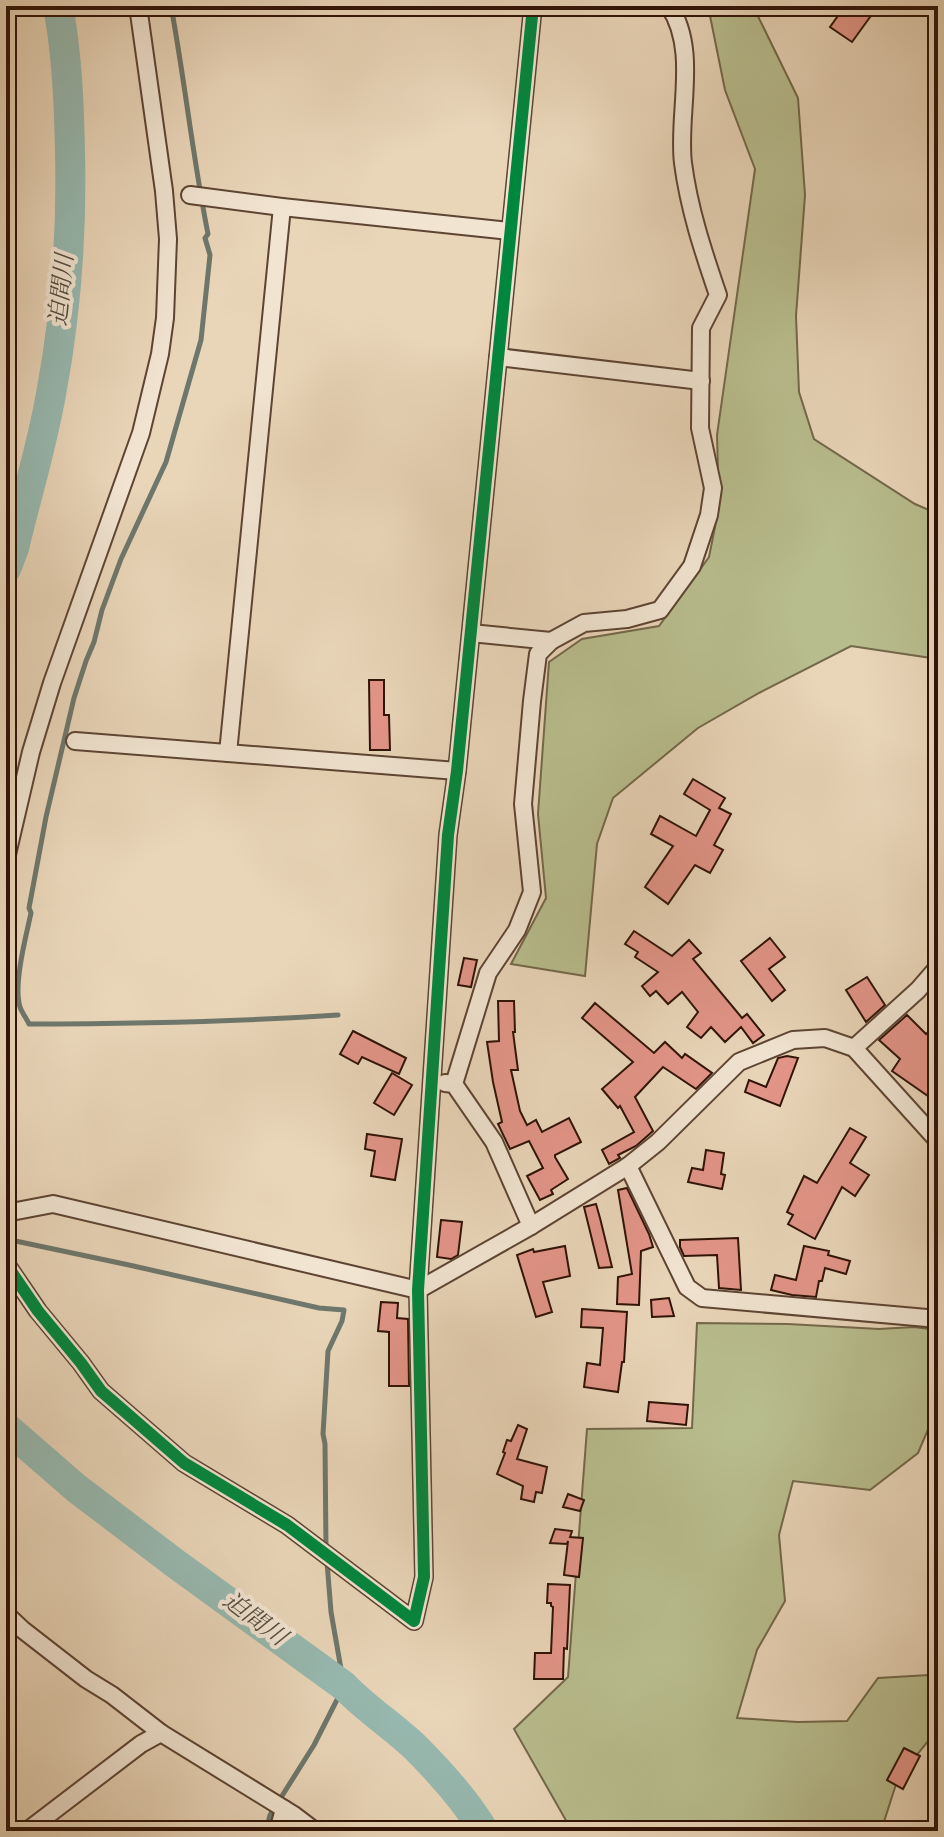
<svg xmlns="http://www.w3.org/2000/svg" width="944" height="1837" font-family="Vollkorn,'Noto Serif JP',serif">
<rect width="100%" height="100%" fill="#e9d5b8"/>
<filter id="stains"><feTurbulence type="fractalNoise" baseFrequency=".0025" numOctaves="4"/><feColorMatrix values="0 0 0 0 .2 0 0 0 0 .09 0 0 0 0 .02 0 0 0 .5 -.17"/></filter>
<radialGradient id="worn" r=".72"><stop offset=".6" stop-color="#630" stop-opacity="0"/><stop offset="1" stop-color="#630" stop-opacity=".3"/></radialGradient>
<g fill="#b8bd8e" stroke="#74684a" stroke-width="2">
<path d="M708,6H753L798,98L805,195L796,316L799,392L814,439L915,504L938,514V659L851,646L759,693L698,728L613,798L597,844L585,976L511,964L546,898L538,814L549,662L582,639L659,626L709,557L719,507L717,435L755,169L725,90Z"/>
<path d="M697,1323L788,1324L879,1329L914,1327L938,1330V1406L918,1453L870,1490L793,1481L779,1535L785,1601L757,1650L737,1718L798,1722L847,1721L878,1678L929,1675L938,1683V1729L898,1778L881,1831H572L514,1729L568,1677L587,1429L692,1428Z"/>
</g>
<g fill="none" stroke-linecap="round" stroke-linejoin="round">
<g stroke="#6e776c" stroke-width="5">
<path d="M171,6C185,82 193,159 208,234L205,238L210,255L201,340L166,462L121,559L102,610L94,642L86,661L74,698L46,817L29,908L31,913C26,936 13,985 20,1007C22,1013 27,1019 29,1024C132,1024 235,1022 338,1015"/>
<path d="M6,1239L129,1265L319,1308L344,1310L342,1321L328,1351L323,1434L325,1444L326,1548"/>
<path d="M266,1831L270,1815L314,1745L344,1686L331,1612L327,1562"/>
</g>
<g stroke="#97b9b0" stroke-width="30">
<path d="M6,569L14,548C26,497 42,446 51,394C66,314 72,233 70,152C69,103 67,54 58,6"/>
<path d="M6,1427L76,1488L176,1564L344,1686C366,1709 393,1726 416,1748C441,1773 466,1801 484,1831"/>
</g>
</g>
<g fill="#e39588" stroke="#301307" stroke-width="2">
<path d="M845,6H878L852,42L830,27Z"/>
<path d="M369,680H384V715H389L390,750H370Z"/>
<path d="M693,779L725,798L719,808L731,814L714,845L723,850L710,873L695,865L668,904L645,887L673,846L651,834L660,816L696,836L710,810L684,794Z"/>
<path d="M634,931L672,956L689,940L701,953L693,959L742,1018L747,1014L764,1035L753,1043L741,1027L725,1042L711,1027L701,1038L687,1027L698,1012L682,992L668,1004L656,991L650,996L642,986L658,972L635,957L638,952L625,944Z"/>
<path d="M770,938L785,957L769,969L785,990L772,1001L741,961Z"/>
<path d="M464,958L477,960L471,987L458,985Z"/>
<path d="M867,977L885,1005L866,1022L846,990Z"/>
<path d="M498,1001H514L515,1032H513L518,1070H511L520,1111L527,1125L536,1120L542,1132L569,1118L581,1142L555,1155V1157L568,1179L551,1190L553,1194L540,1200L527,1176L543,1168L529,1141L510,1149L498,1124L502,1122L493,1082L487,1042L499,1041Z"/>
<path d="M595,1003L654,1053L665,1042L682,1058L685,1054L712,1073L696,1089L663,1067L635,1097L653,1131L636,1146L618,1155L620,1158L609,1164L602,1150L634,1132L620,1106L618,1108L602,1089L633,1062L582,1018Z"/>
<path d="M907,1015L926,1034L928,1032L938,1039V1103L892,1071L900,1059L879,1040Z"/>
<path d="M353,1031L406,1058L399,1074L362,1057L358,1064L340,1054Z"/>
<path d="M787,1056L798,1058L780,1106L745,1092L749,1080L766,1087L778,1058Z"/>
<path d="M392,1073L412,1085L394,1115L374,1103Z"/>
<path d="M850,1128L866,1137L850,1163L869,1175L855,1196L842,1187L815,1239L788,1224L793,1215L787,1212L804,1176L817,1183Z"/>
<path d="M367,1134L402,1139L395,1180L371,1176L375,1151L365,1149Z"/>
<path d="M706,1150L724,1153L721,1174L725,1175L722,1189L688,1182L692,1168L703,1170Z"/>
<path d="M627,1188L649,1234L653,1247L641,1251L639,1305L617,1304L618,1277L632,1274L618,1190Z"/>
<path d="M596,1204L600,1218L612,1267L599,1268L584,1207Z"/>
<path d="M441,1220L462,1222L458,1255L451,1259L437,1257Z"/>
<path d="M738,1238L741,1290L719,1288L717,1255L684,1256L680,1247V1240Z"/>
<path d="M565,1246L570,1276L543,1282L552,1312L536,1317L517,1255L533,1249L534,1252Z"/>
<path d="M804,1246L829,1251L828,1255L850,1261L846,1274L825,1268L822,1281H819L816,1297L792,1295L771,1290L775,1275L796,1280Z"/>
<path d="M669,1298L674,1316L652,1317L651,1300Z"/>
<path d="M381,1302L398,1303L397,1318L408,1319L409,1386H389V1332L378,1331Z"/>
<path d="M582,1309L627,1312L624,1362H622L618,1392L584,1387L587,1363L600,1365L603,1328L581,1327Z"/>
<path d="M649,1402L688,1405L686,1425L647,1421Z"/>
<path d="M518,1425L527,1429L517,1459L547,1467L542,1493L536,1492L534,1502L521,1499L523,1486L497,1474L505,1453L503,1452L507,1440L511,1441Z"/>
<path d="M568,1494L584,1500L580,1511L563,1507Z"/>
<path d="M555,1529L572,1531L570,1537L583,1538L579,1577L564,1575L568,1541L567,1544L550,1543Z"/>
<path d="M548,1584L570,1585L567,1649L564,1648L563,1679H534L535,1653H551L553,1607L551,1606V1603H547Z"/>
<path d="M904,1748L920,1756L903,1789L887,1780Z"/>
</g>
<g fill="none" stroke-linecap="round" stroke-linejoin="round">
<g stroke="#5e4433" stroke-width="20">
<g id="minor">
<path d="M190,195L282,207L510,231"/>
<path d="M498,357L701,381"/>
<path d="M471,633L551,641"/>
<path d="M75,741L457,771"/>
<path d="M228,753L282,207"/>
<path d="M6,859L31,752L52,683L141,433L160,354L165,318L168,239L164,191L138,6"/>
<path d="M854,1048L918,990L938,967"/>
<path d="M445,1083L454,1084L494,1142L531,1226"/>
<path d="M454,1084L488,973L517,930L532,892L523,804L532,701L538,654L551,641L584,623L627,619L660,610L692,566L709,515L713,488L700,428L701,328L718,295C703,251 689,209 683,163C677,114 699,50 669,6"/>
<path d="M628,1166L687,1287L702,1298L938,1319"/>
<path d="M6,1213L53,1204L418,1290L531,1226L628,1166L658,1142L739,1062L793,1040L825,1038L854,1048L938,1141"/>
<path d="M6,1264L38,1311L81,1363L101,1391L184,1463L287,1525L414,1621L424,1577L418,1290L448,835L457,771L533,6"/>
<path d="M6,1614L23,1630L86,1679L112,1695L161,1733L294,1815L315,1831"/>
<path d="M27,1831L141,1744L161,1733"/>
<path d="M278,1831L284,1809"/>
</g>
</g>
<use href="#minor" stroke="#f1e4d1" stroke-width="16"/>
<g stroke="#f1e4d1" stroke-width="17">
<path id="cycleway" d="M6,1264L38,1311L81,1363L101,1391L184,1463L287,1525L414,1621L424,1577L418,1290L448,835L457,771L533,6"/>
</g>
<use href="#cycleway" stroke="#00873e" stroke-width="12"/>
</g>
<g text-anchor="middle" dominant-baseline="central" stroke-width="8" stroke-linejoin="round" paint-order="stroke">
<g font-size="24" font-style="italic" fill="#544d42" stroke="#f1e4d1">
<text transform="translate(63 290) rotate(-84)">迫間川</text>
<text transform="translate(254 1620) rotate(37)">迫間川</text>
</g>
</g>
<rect width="944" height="1837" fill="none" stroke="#e9d5b8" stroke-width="32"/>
<rect x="8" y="8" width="928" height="1821" fill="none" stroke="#301307" stroke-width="4"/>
<rect x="16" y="16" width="912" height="1805" fill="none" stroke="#301307" stroke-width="2"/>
<rect width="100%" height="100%" filter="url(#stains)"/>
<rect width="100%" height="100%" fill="url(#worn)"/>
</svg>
